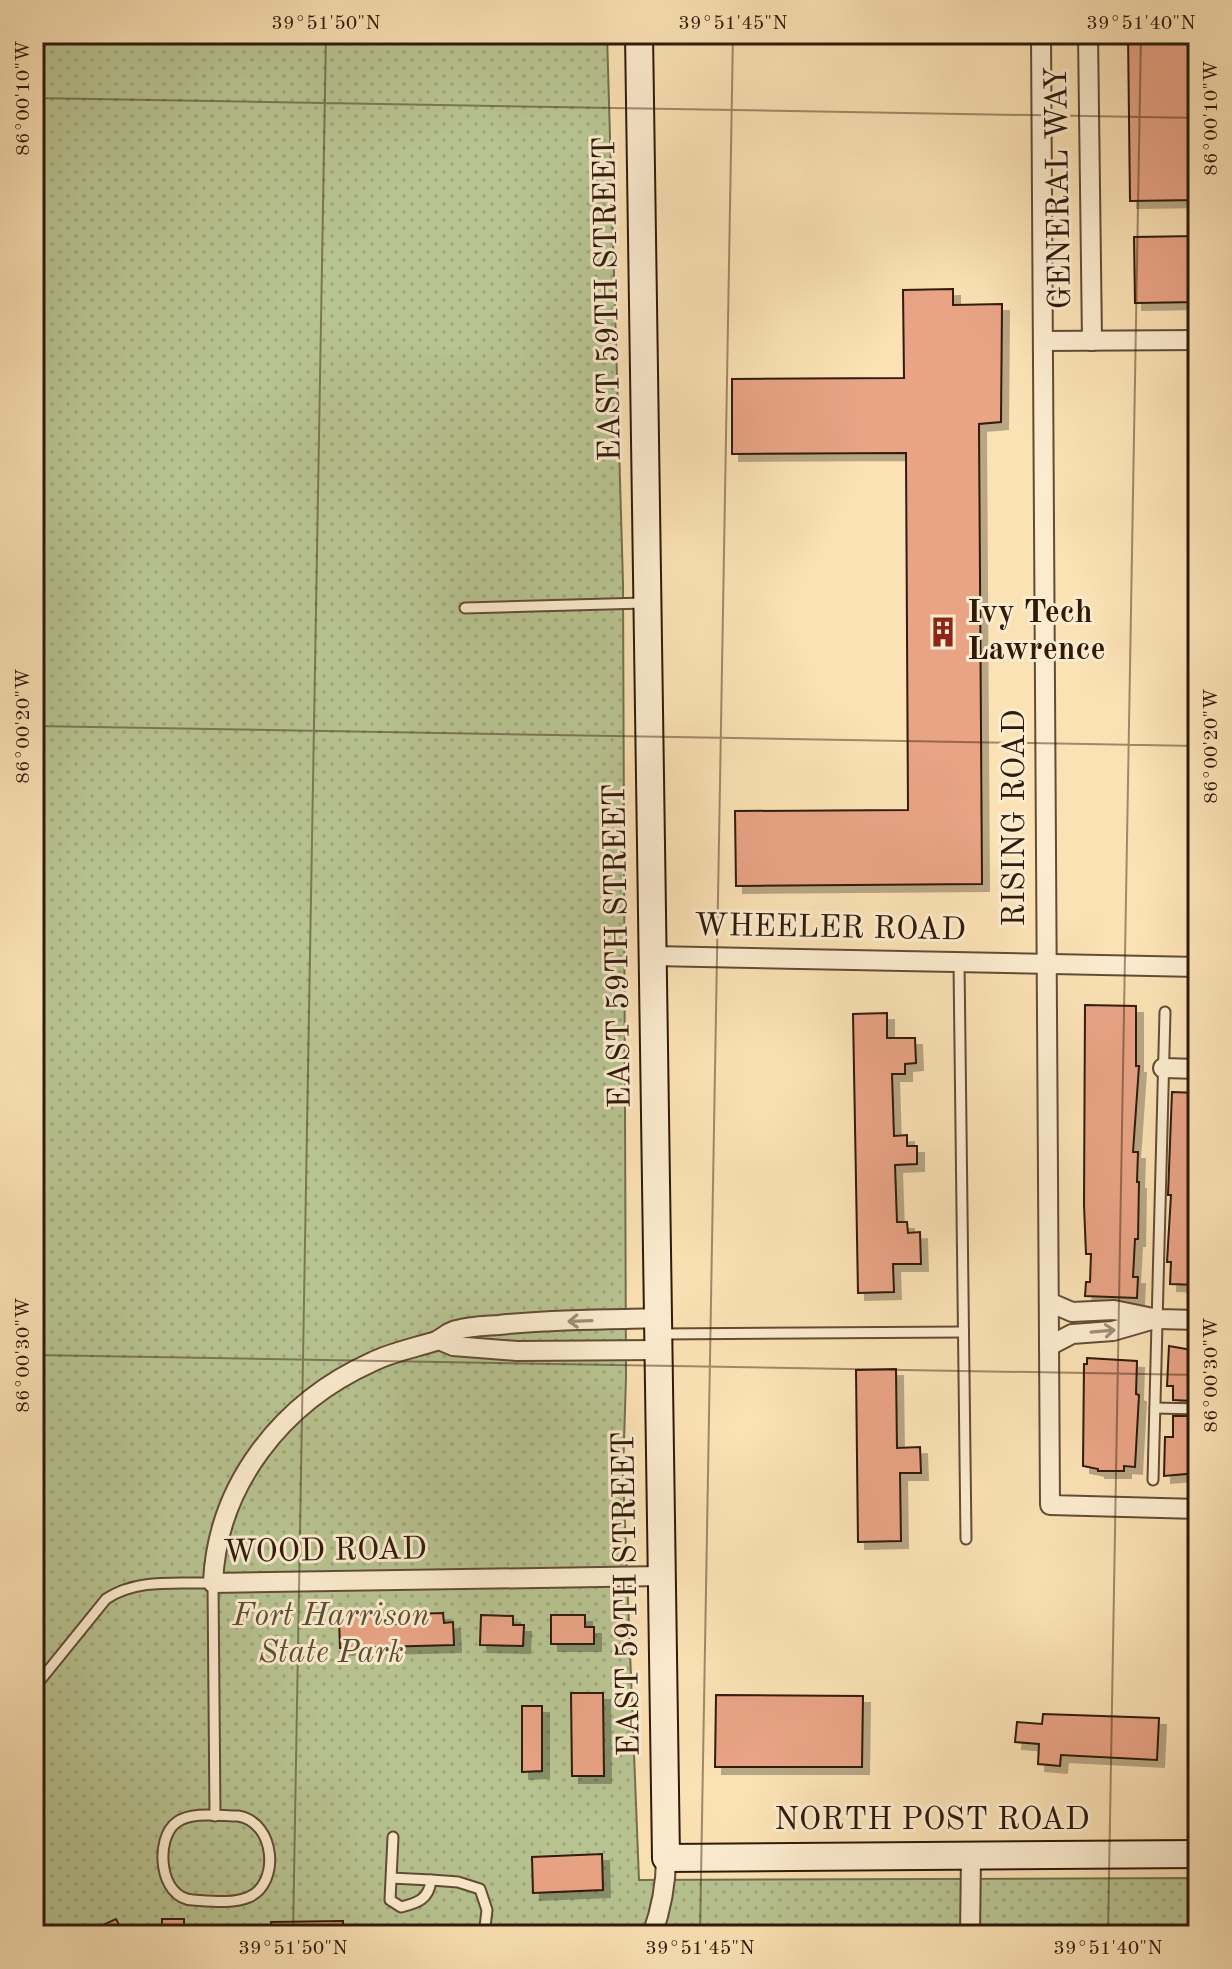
<svg xmlns="http://www.w3.org/2000/svg" width="1232" height="1969" font-family="'Old Standard TT',serif">
<defs>
<pattern id="park-dots" width="8" height="8" patternUnits="userSpaceOnUse" patternTransform="scale(2)"><rect width="8" height="8" fill="#b8c492"/><path d="M2 2h.1M6 6h.1" fill="none" stroke="#9ea87d" stroke-width="1.8" stroke-linecap="round"/></pattern>
<filter id="shadow"><feDropShadow dx="7" dy="7" stdDeviation="0" flood-color="#0004"/></filter>
</defs>
<rect width="100%" height="100%" fill="#fbe2b5"/>
<filter id="stains"><feTurbulence type="fractalNoise" baseFrequency=".0025" numOctaves="4"/><feColorMatrix values="0 0 0 0 .2 0 0 0 0 .09 0 0 0 0 .02 0 0 0 .5 -.17"/></filter>
<radialGradient id="worn" r=".72"><stop offset=".6" stop-color="#630" stop-opacity="0"/><stop offset="1" stop-color="#630" stop-opacity=".3"/></radialGradient>
<path fill="url(#park-dots)" stroke="#746f4e" stroke-width="2" d="M34,34H607L623,583L626,1377L623,1474L639,1880L1198,1878V1935H34Z"/>
<g fill="#e9a486" stroke="#301a0a" stroke-width="2" filter="url(#shadow)">
<path d="M1128,34H1194L1197,200L1130,201Z"/>
<path d="M1198,236V302L1135,303L1134,237Z"/>
<path d="M953,289V305L1002,304L1001,422L979,424L982,884L736,886L735,811L908,810L906,453L732,454V379L904,378L903,290Z"/>
<path d="M1085,1005L1136,1006V1066H1139L1133,1152H1138L1137,1182H1139L1138,1239H1135L1133,1277H1138L1137,1298L1085,1296L1086,1282H1090L1091,1254H1086L1084,1205Z"/>
<path d="M887,1013V1038H915L916,1063L905,1064V1074H892L894,1136L907,1135V1146H917V1164L895,1165L897,1222H907L908,1233L920,1232L921,1264H893L894,1292L858,1293L853,1014Z"/>
<path d="M1172,1092L1198,1093V1285L1170,1284L1171,1262H1167L1171,1195H1168Z"/>
<path d="M1169,1346L1198,1351V1381H1193L1192,1401L1173,1400V1386H1167Z"/>
<path d="M1087,1358L1137,1361L1136,1394L1139,1395L1135,1467L1124,1466V1471H1098V1469L1083,1466L1084,1364H1087Z"/>
<path d="M896,1369L897,1448L920,1447L921,1473H900L901,1541L858,1542L856,1370Z"/>
<path d="M1173,1416H1191V1443H1198V1473L1164,1476L1165,1437H1173Z"/>
<path d="M443,1613L444,1623L453,1622L454,1645L340,1648L339,1617L375,1616V1624H408V1614Z"/>
<path d="M481,1615L513,1616V1625H524L523,1646L480,1645Z"/>
<path d="M551,1615H585V1627H594V1644H551Z"/>
<path d="M571,1693H603L604,1776H572Z"/>
<path d="M716,1695L863,1696L862,1767H715Z"/>
<path d="M522,1706H542V1771L522,1772Z"/>
<path d="M1043,1714L1159,1718L1157,1760L1061,1755L1060,1766L1038,1764L1039,1744L1015,1742L1017,1722L1042,1724Z"/>
<path d="M602,1854L603,1890L533,1893L532,1857Z"/>
<path d="M116,1919L124,1935H81Z"/>
<rect x="162" y="1919" width="22" height="16"/>
<path d="M343,1921V1935H272L271,1922Z"/>
</g>
<g fill="none" stroke-linecap="round" stroke-linejoin="round">
<g stroke="#634c35" stroke-width="13">
<g id="lane">
<path d="M465,608L644,603"/>
<path d="M959,963L966,1539"/>
<path d="M659,1334L963,1332"/>
<path d="M1155,1408L1198,1409"/>
<path d="M1153,1480L1165,1012"/>
<path d="M34,1688L106,1599C137,1578 177,1584 213,1583L215,1816"/>
<path d="M238,1816C276,1822 280,1884 249,1897C234,1904 209,1901 193,1900C159,1899 154,1838 177,1822C192,1811 220,1816 238,1816Z"/>
<path d="M391,1878L431,1880C429,1899 418,1903 401,1907L390,1900L393,1837"/>
<path d="M431,1880L458,1882L480,1889L487,1910L484,1935"/>
</g>
</g>
<g stroke="#634c35" stroke-width="22">
<g id="street">
<path d="M1041,34L1050,1505L1198,1509"/>
<path d="M1088,34L1092,341"/>
<path d="M1043,341L1198,340"/>
<path d="M653,956L1198,967"/>
<path d="M1163,1068L1198,1069"/>
<path d="M1049,1302L1072,1312L1114,1310L1158,1319L1198,1320"/>
<path d="M658,1318C605,1320 552,1319 499,1325C485,1326 470,1326 457,1330C449,1331 443,1338 436,1341C414,1348 392,1352 372,1362C283,1402 217,1484 213,1583L662,1576"/>
<path d="M439,1340L453,1346L517,1351L659,1350"/>
<path d="M1049,1346L1072,1334L1113,1331L1151,1320"/>
<path d="M652,1935C661,1910 666,1885 666,1858"/>
<path d="M970,1935L971,1854"/>
</g>
</g>
<g stroke="#301a0a" stroke-width="30">
<path id="secondary" d="M639,34L666,1858L1198,1854"/>
</g>
<use href="#lane" stroke="#fceccf" stroke-width="9"/>
<use href="#street" stroke="#fceccf" stroke-width="18"/>
<use href="#secondary" stroke="#fceccf" stroke-width="26"/>
</g>
<defs><path id="oneway-shaft" d="M-6 0H5M1.5-3L5.5 0L1.5 3" fill="none" stroke-width="1.6" stroke-linecap="round" stroke-linejoin="round" transform="scale(2)"/></defs>
<g stroke="#a08e76">
<use href="#oneway-shaft" transform="translate(580 1321) rotate(178)"/>
<use href="#oneway-shaft" transform="translate(1103 1331) rotate(-5)"/>
</g>
<path fill="none" stroke="#301a0a" stroke-width="2" stroke-opacity="0.45" d="M34,98L1198,118M34,726L1198,746M34,1355L1198,1375M293,1935L326,34M700,1935L733,34M1108,1935L1141,34"/>
<defs>
<g id="building-bare" transform="scale(2.4)"><path d="M-4-6H4V6H1V3H-1V6H-4ZM-2.5-4.3h1.7v1.8h-1.7ZM.8-4.3h1.7v1.8H.8ZM-2.5-1h1.7V.8h-1.7ZM.8-1h1.7V.8H.8Z" fill="#8f2418" stroke="#fceccf" stroke-width="2.5" paint-order="stroke"/></g>
</defs>
<g fill-rule="evenodd">
<use href="#building-bare" x="943" y="632"/>
</g>
<g text-anchor="middle" dominant-baseline="central" stroke-width="6" stroke-linejoin="round" paint-order="stroke">
<g font-size="32" fill="#301a0a" stroke="#fceccf">
<text transform="translate(1060 188) rotate(-91)">GENERAL WAY</text>
<text transform="translate(609 299) rotate(-91)">EAST 59TH STREET</text>
<text transform="translate(1016 818) rotate(-90)">RISING ROAD</text>
<text transform="translate(830 929) rotate(1)">WHEELER ROAD</text>
<text transform="translate(619 946) rotate(-91)">EAST 59TH STREET</text>
<text transform="translate(325 1552) rotate(-1)">WOOD ROAD</text>
<text transform="translate(628 1594) rotate(-91)">EAST 59TH STREET</text>
<text x="932" y="1821">NORTH POST ROAD</text>
</g>
<g font-size="32" font-weight="bold" fill="#301a0a" stroke="#fceccf" text-anchor="start">
<text x="967" y="614">Ivy Tech<tspan x="967" dy="37">Lawrence</tspan></text>
</g>
<g font-size="32" font-style="italic" fill="#594d33" stroke="#fceccf">
<text x="331" y="1617">Fort Harrison<tspan x="331" dy="37">State Park</tspan></text>
</g>
</g>
<rect width="1232" height="1969" fill="none" stroke="#fbe2b5" stroke-width="88"/>
<rect x="44" y="44" width="1144" height="1881" fill="none" stroke="#301a0a" stroke-width="3"/>
<g font-size="20" text-anchor="middle" fill="#301a0a">
<text x="326" y="29">39°51'50"N</text>
<text x="733" y="29">39°51'45"N</text>
<text x="1141" y="29">39°51'40"N</text>
<text transform="translate(22 98) rotate(-90)" y="7">86°00'10"W</text>
<text transform="translate(1210 118) rotate(-90)" y="7">86°00'10"W</text>
<text transform="translate(22 726) rotate(-90)" y="7">86°00'20"W</text>
<text transform="translate(1210 746) rotate(-90)" y="7">86°00'20"W</text>
<text transform="translate(22 1355) rotate(-90)" y="7">86°00'30"W</text>
<text transform="translate(1210 1375) rotate(-90)" y="7">86°00'30"W</text>
<text x="293" y="1954">39°51'50"N</text>
<text x="700" y="1954">39°51'45"N</text>
<text x="1108" y="1954">39°51'40"N</text>
</g>
<rect width="100%" height="100%" filter="url(#stains)"/>
<rect width="100%" height="100%" fill="url(#worn)"/>
</svg>
